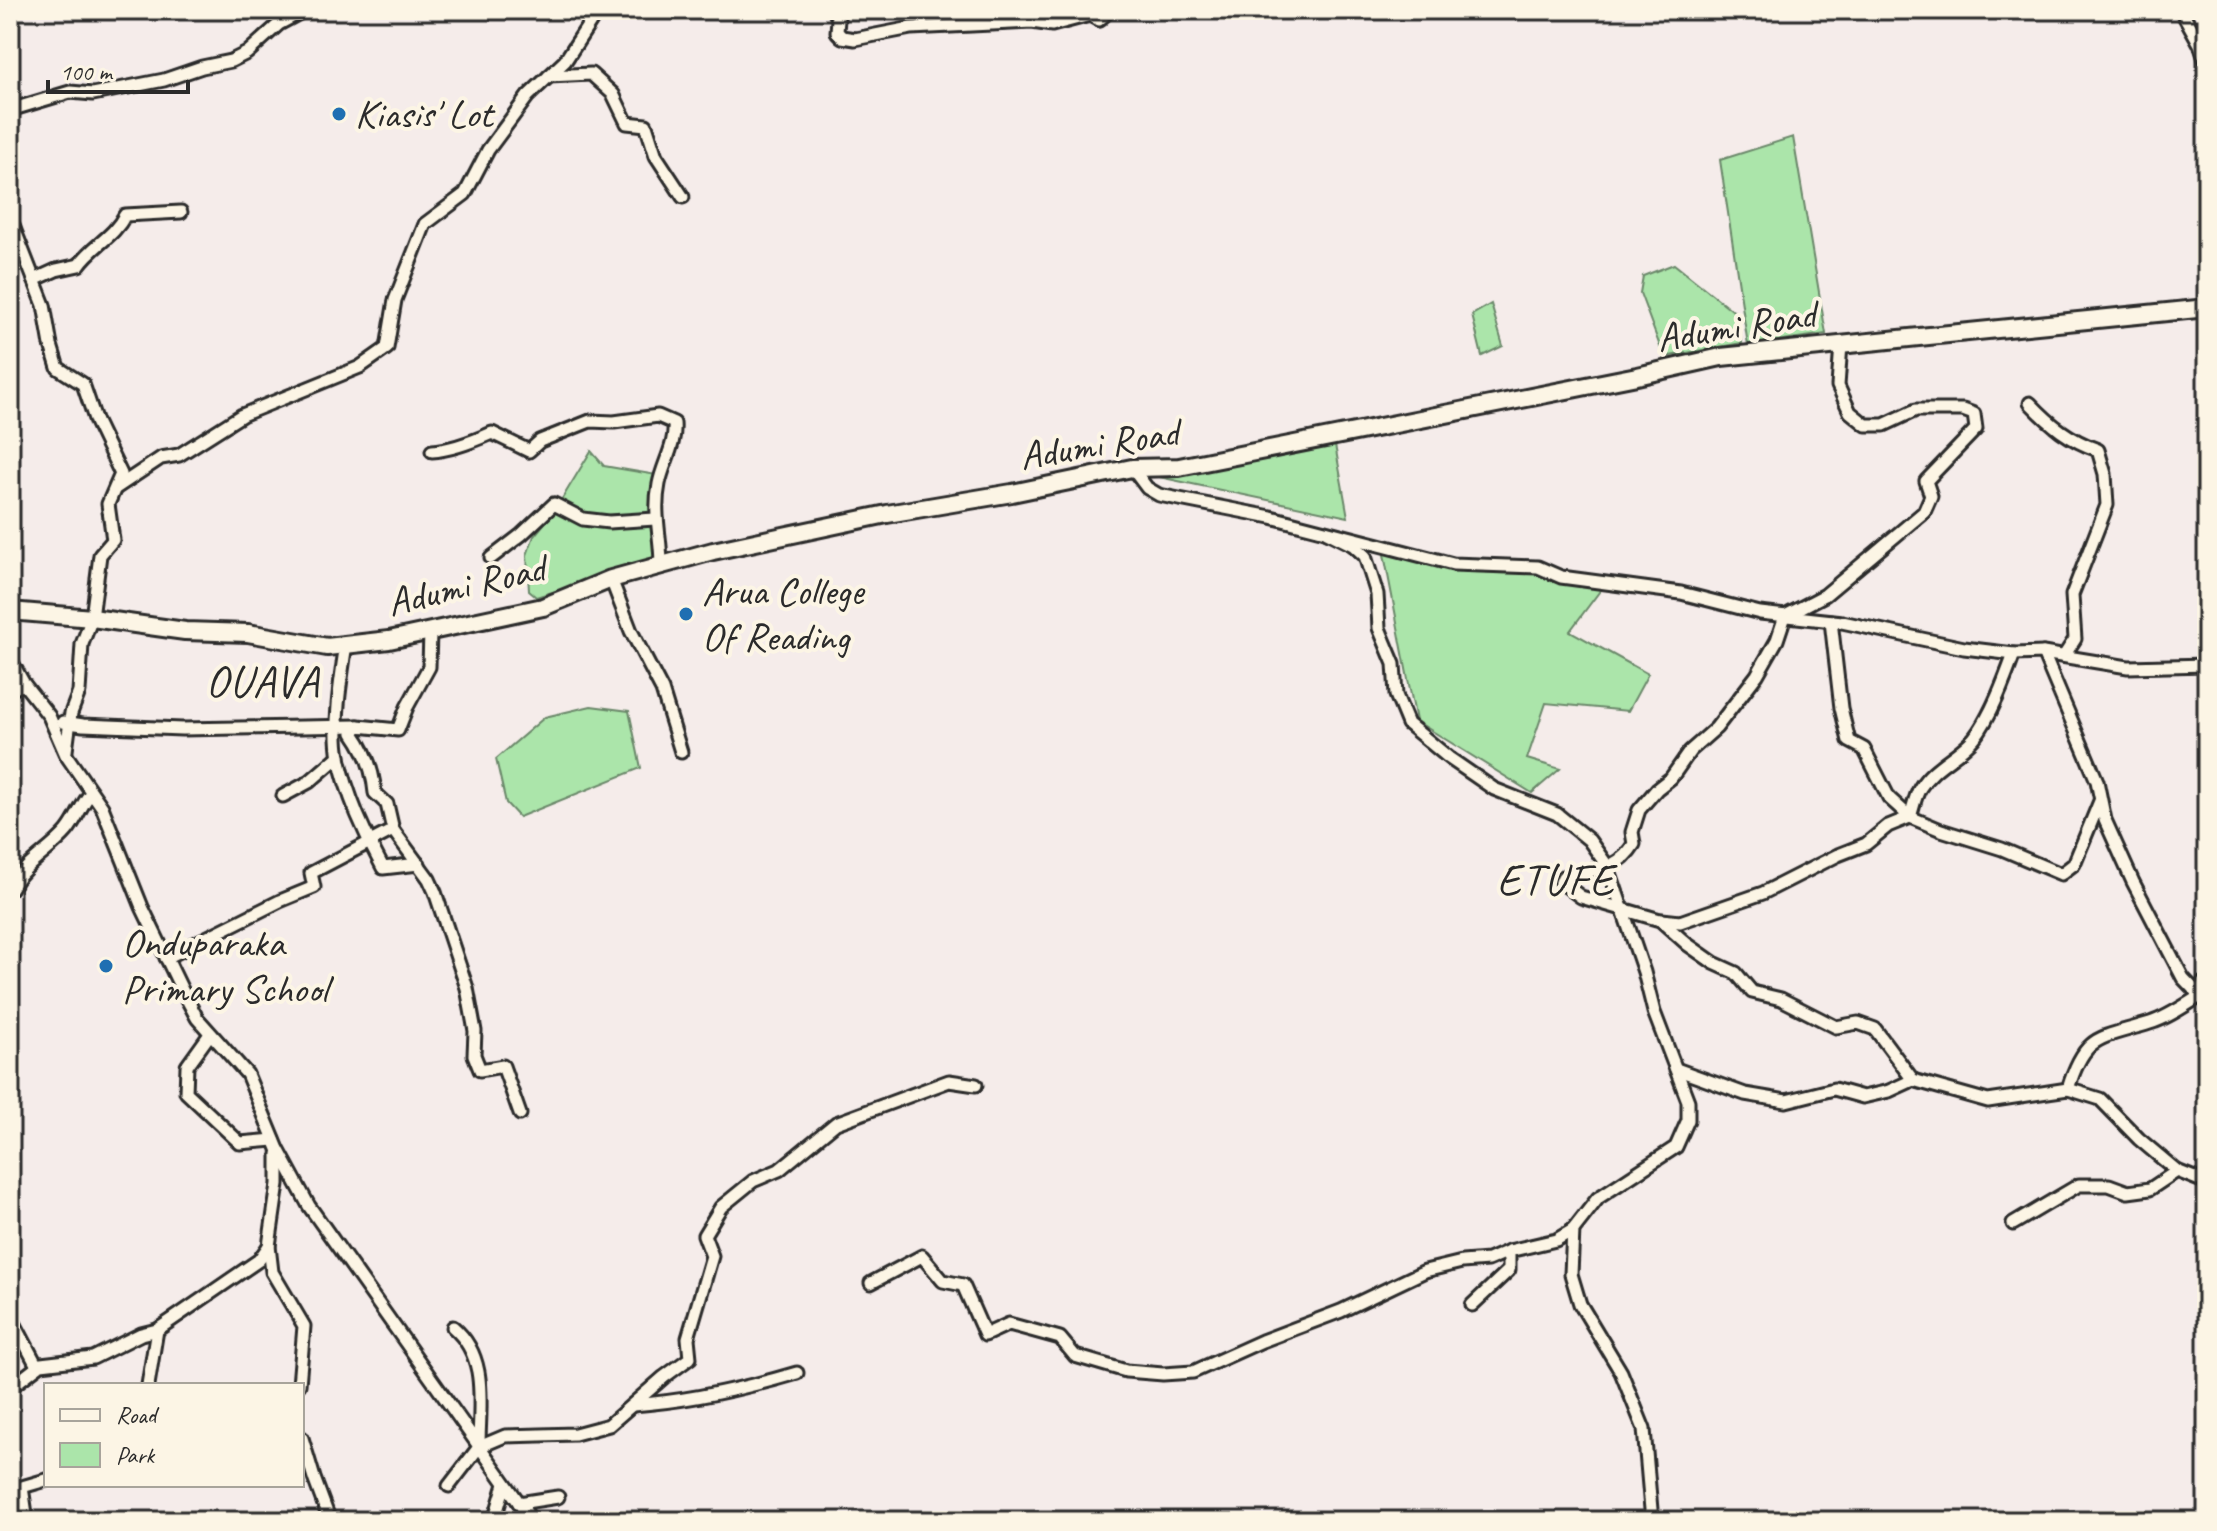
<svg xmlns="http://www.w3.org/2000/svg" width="2217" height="1531" font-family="Caveat,sans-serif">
<rect width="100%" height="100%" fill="#f5ecea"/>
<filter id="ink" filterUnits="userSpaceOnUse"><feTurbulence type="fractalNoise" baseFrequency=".0125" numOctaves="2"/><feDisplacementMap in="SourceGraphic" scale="16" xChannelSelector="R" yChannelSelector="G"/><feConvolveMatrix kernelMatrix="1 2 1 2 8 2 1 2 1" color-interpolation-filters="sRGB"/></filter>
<g filter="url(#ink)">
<g fill="#abe5aa" stroke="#6b886a" stroke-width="2">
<path d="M1793,137L1826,334L1748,345L1720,160Z"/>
<path d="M1674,264L1737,314L1742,343L1664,357L1640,293L1643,276Z"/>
<path d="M1491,304L1503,346L1482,356L1472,315Z"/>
<path d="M1335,445L1348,517L1159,477Z"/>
<path d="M591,451L604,466L657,475L662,535L655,561L536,597L529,591L527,555L534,536L554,512Z"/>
<path d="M1383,549L1605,584L1570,631L1648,674L1628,711L1546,703L1527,759L1560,769L1532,793L1416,721Z"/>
<path d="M591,706L629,711L641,768L519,817L506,803L496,759L545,717Z"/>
</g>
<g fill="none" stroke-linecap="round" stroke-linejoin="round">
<g stroke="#2b2b2b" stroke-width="17">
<g id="minor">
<path d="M834,10L838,19L837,32L842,37L855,39L911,28L1032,22L1052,25L1090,15L1099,20L1110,10"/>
<path d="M2181,10L2200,44L2207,65"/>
<path d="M549,76L591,74L613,94L627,123L646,125L656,156L683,197"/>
<path d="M10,110L70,92L93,94L164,80L202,67L231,61L247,53L279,24L305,10"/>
<path d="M10,218L44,305L51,345L58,368L83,384L96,422L121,474L108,504L113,540L100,555L92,618L82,644L79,692L71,713L66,751"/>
<path d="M34,280L56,270L79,265C93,245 114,237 125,215L181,212"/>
<path d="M1841,344L1838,386L1850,412L1866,425H1884L1916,410H1963L1974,414L1976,429L1926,481L1931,496L1924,512L1825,595L1785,616L1777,640L1757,675L1716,728L1690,751L1671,778L1657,789L1639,810L1632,832L1634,844C1616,873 1593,868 1563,877L1561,882L1581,897L1660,920L1687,944L1714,963L1736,973L1752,992L1781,999L1836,1027L1858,1023L1875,1029L1913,1080"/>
<path d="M2030,403C2051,425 2069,440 2098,450L2105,474L2107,505L2072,595L2075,639L2064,656"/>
<path d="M432,451C451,450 474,441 492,433L529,451L540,441L590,421L614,422L658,416L674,423C676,445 663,463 659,484C653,514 661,536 661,565"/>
<path d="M1132,468L1147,488L1159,495L1271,517L1453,564L1538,567L1561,577L1681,593L1760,613L1842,622L1964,648L2014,654L2043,653L2128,667L2207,665"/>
<path d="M116,488L161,458L179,455L242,415L360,367L387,348L395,300L425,224L465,194L488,150L528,96L565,61L591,21L592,10"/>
<path d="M1327,532L1353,545L1365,556L1377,594L1379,628L1394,664L1396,695L1408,724L1449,758L1494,789L1557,814L1589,840L1608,867L1644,972L1654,1012L1688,1101V1120L1676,1147L1598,1198L1573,1230L1571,1274L1580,1304L1621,1372L1644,1429L1652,1521"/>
<path d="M491,558L521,535L554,504L583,519L609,522L655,519"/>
<path d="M611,579L631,631L662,690L681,752"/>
<path d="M1831,621L1841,708L1849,741L1864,749L1889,798L1910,817L1941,830L2002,849L2061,874L2074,864L2100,801"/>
<path d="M430,632L429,667L407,707L398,730L358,726L353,733C366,751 373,771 375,793L387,804L393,830L429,879L435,892L467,988L475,1031L474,1055L480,1070L503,1066L520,1114"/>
<path d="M346,644C341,677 333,725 339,757C346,793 366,837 383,868L419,864"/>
<path d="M2043,653L2097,781L2105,820L2133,882L2183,978L2207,1003"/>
<path d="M10,659L24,684L49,716L66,755L102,807L142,907L181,988L197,1018L247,1074L278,1149L309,1206L532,1521"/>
<path d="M10,690L24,684"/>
<path d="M63,722L83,725L182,729L358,726"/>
<path d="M283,796L309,782L339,756"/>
<path d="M10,889C24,864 49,852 67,831C77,819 81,804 91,793"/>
<path d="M1662,920L1680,922L1763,893L1838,855L1866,844L1888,826L1910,817C1913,808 1915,796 1920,788C1933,766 1958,757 1974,738C1991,717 2005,679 2014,654"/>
<path d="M166,958L280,901L314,887L311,873L393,830"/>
<path d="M210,1034L187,1066L186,1092L240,1143L274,1140"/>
<path d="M1676,1069L1745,1094L1786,1101L1834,1089L1863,1097L1889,1091L1913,1080L1988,1101L2068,1089L2100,1099L2139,1139L2177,1171"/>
<path d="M2068,1089C2085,1033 2099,1039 2150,1023C2167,1018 2184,1006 2200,996L2203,983L2207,980"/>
<path d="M278,1154V1184L269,1246L272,1272L304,1326L299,1385"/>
<path d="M2013,1224L2079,1185H2109L2128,1192L2150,1189L2177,1171L2207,1183"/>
<path d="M871,1283L922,1256L943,1281L963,1285L985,1335L1009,1324L1060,1338L1075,1356L1126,1371L1163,1374L1193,1372L1262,1341L1341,1311L1425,1271L1462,1262L1488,1260L1509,1251"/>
<path d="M1472,1305L1509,1270V1251L1556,1240L1573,1230"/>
<path d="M10,1315L37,1366"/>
<path d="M453,1327C489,1358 479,1404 479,1446"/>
<path d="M148,1385L157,1330"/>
<path d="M10,1388L41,1364L93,1358L141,1334L157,1330L259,1260L269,1246"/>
<path d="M633,1405C690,1401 743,1389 797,1373"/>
<path d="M302,1438L314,1478L330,1521"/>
<path d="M449,1486L479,1447L505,1436L575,1434L609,1425L664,1377L690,1358L688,1338L712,1256L704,1235L721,1207L753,1181L779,1170L836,1123L949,1081L976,1085"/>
<path d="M519,1503L558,1497"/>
<path d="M27,1521L22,1487L46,1480"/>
<path d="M494,1521L505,1484"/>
</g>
</g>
<g stroke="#2b2b2b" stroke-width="22">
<path id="secondary" d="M10,611L92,618L185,631L248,633L327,647L389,640L543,607L611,579L713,551L887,514L1012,493L1132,468L1179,467L1637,376L1721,357L2207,308"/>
</g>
<use href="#minor" stroke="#fcf5e5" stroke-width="11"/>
<use href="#secondary" stroke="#fcf5e5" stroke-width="16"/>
</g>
</g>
<g fill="#1f6fb2" stroke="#fcf5e5" stroke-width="3">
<circle cx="339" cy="114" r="8"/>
<circle cx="686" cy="614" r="8"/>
<circle cx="106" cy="966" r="8"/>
</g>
<g text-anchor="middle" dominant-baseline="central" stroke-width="8" stroke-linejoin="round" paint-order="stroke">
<g font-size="40" fill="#2b2b2b" stroke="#fcf5e5" text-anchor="start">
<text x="355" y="114">Kiasis' Lot</text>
<text x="702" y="591">Arua College<tspan x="702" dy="46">Of Reading</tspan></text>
<text x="122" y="943">Onduparaka<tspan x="122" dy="46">Primary School</tspan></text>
</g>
<g font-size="40" fill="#2b2b2b" stroke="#fcf5e5">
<text transform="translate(1736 326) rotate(-9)">Adumi Road</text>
<text transform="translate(1099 444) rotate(-9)">Adumi Road</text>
<text transform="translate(466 585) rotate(-13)">Adumi Road</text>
</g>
<g font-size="44" letter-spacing="2" fill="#2b2b2b" stroke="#fcf5e5">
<text x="263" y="681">OUAVA</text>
<text x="1556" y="879">ETUFE</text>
</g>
</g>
<rect width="2217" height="1531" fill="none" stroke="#fcf5e5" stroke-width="40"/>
<rect x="20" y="20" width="2177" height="1491" fill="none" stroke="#2b2b2b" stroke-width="3" filter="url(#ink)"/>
<rect x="44" y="1383" width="260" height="104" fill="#fcf5e5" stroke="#a8a49b" stroke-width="2"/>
<rect x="60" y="1409" width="40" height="12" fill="#fcf5e5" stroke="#a8a49b" stroke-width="2"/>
<text x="116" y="1423" font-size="24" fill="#2b2b2b">Road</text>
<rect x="60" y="1443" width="40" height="24" fill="#abe5aa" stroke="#a8a49b" stroke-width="2"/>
<text x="116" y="1463" font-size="24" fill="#2b2b2b">Park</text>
<path d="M48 80v12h140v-12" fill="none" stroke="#2b2b2b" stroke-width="4"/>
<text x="60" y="80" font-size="24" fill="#2b2b2b" stroke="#fcf5e5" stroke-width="6" paint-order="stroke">100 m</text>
</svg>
